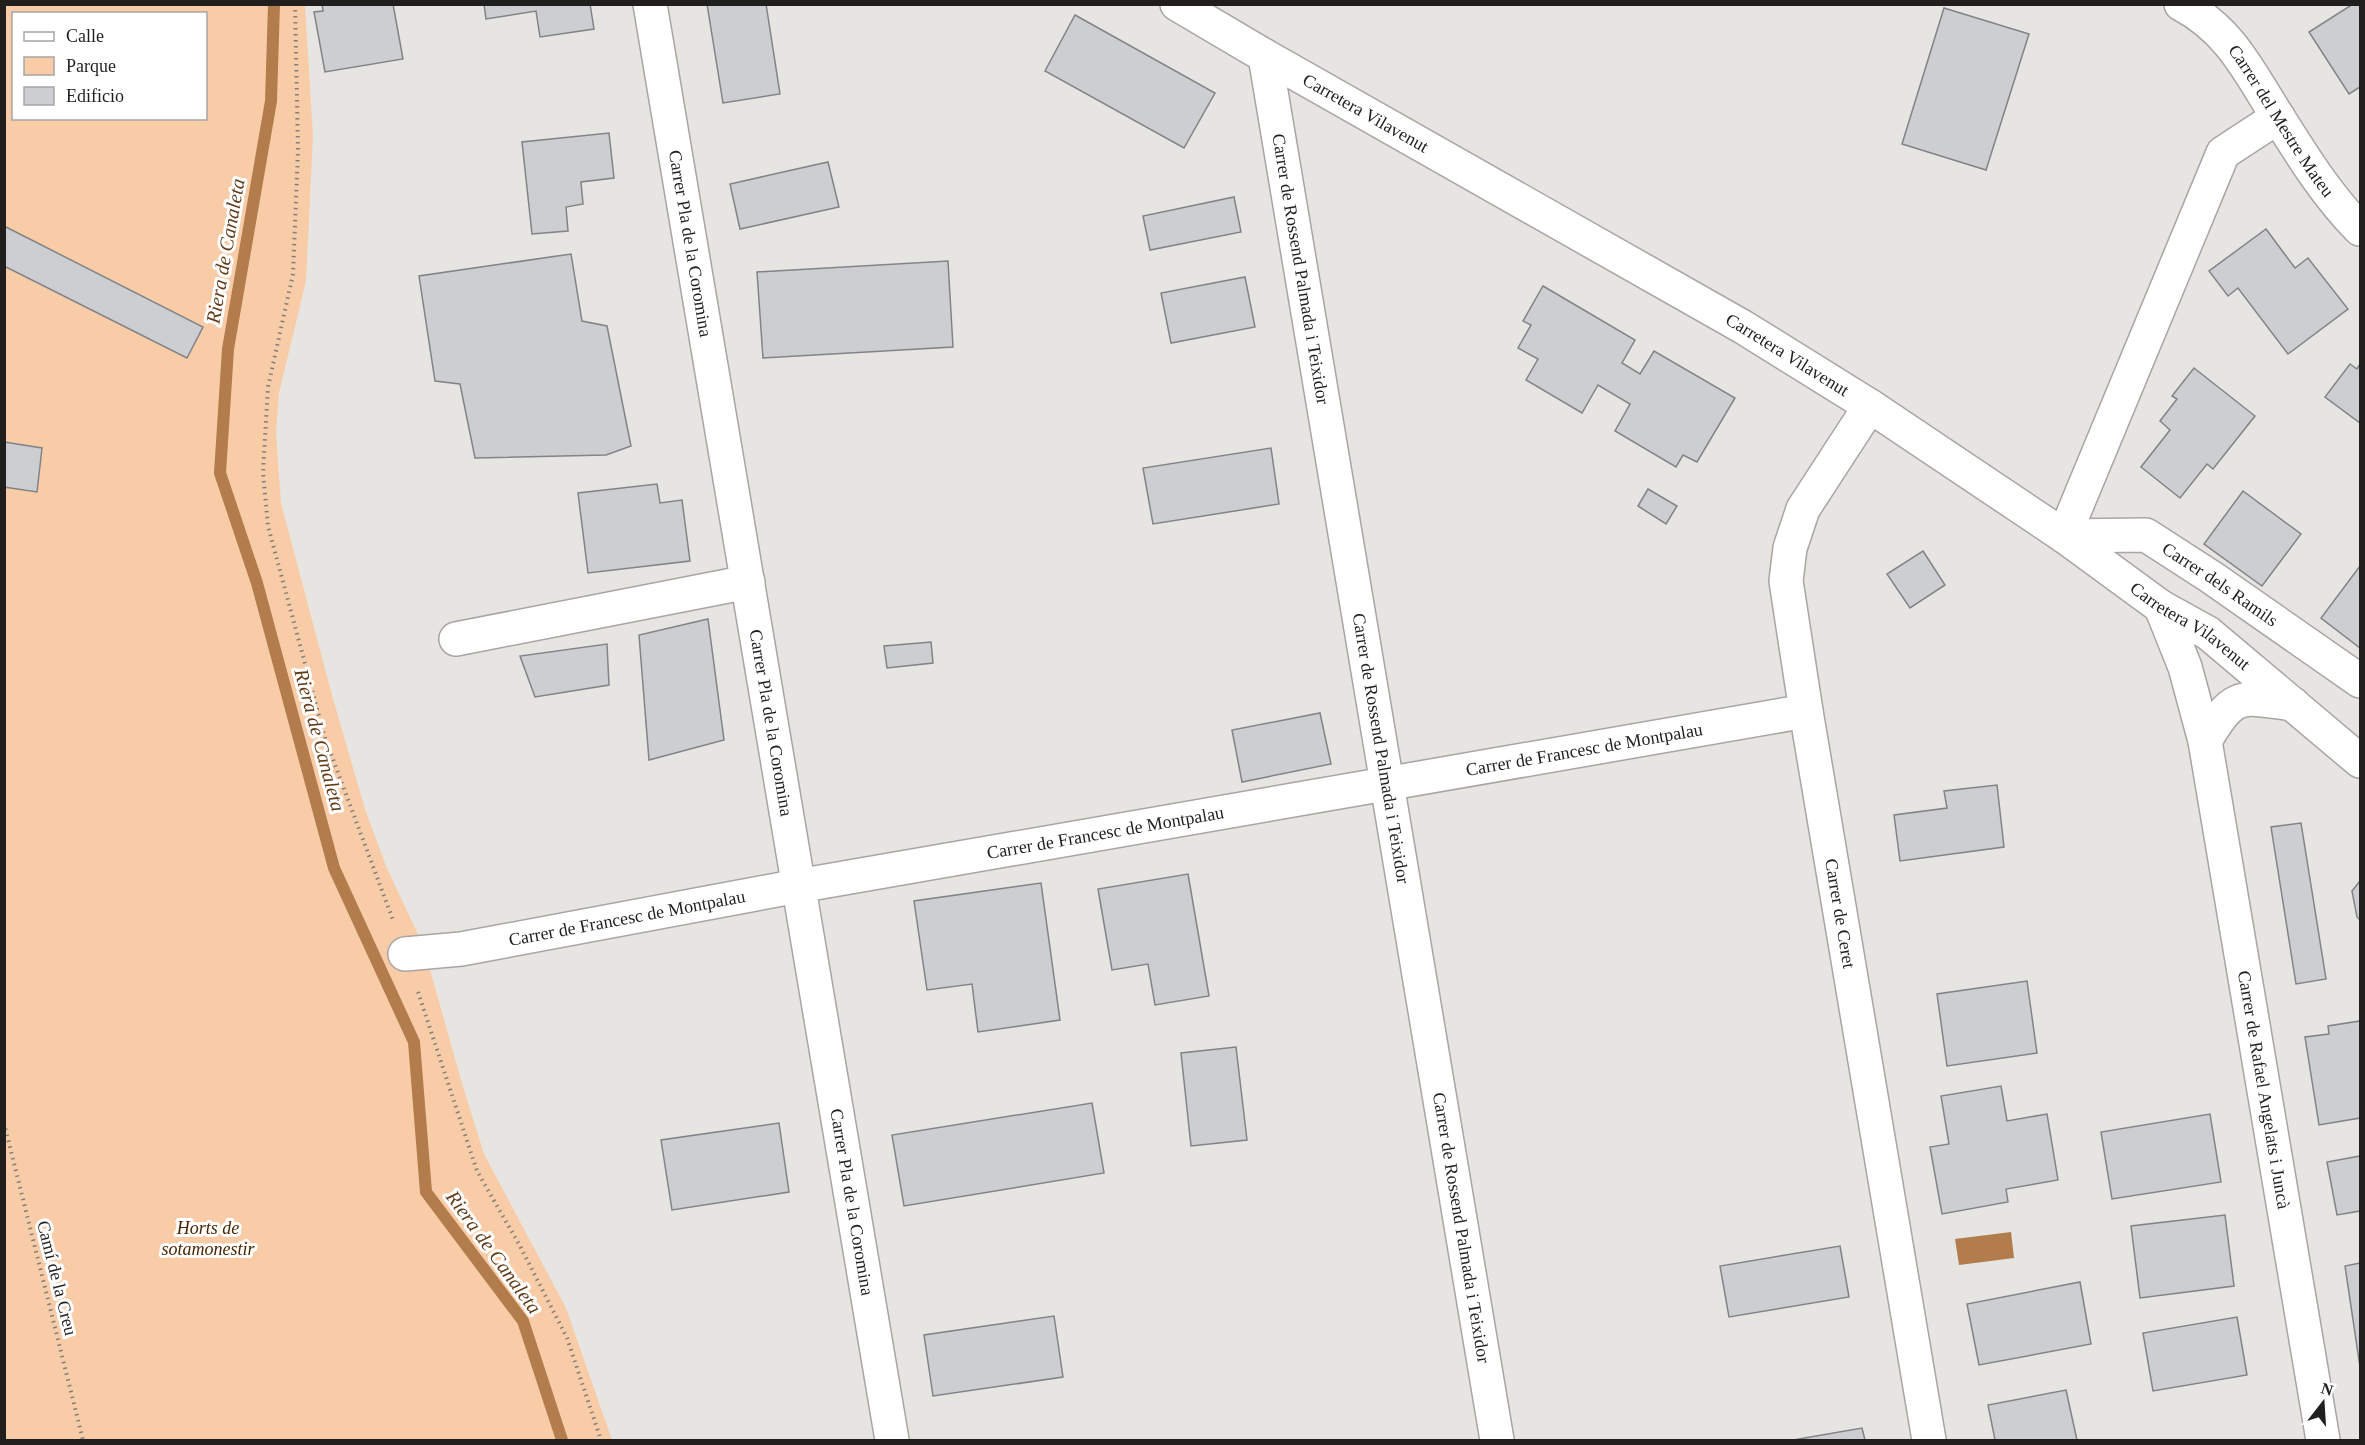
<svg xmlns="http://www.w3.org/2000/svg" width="2365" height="1445" font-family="Georgia,serif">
<rect width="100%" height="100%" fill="#e7e5e2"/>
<path fill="#f9cca8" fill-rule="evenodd" d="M5,5H305L313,136L306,281L279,393L276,433L281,503L332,695L365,809L386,866L423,945L464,1090L484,1154L566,1308L612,1440H5ZM14,14H206V118H14Z"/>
<path fill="#b27c4d" d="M2011,1232L2014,1258L1959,1265L1955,1239Z"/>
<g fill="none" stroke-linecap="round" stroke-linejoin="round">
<path stroke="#b27c4d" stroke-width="12" d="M274,4L271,101L228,349L220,473L257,583L334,868L414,1042L426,1192L523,1321L562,1440"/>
</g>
<g fill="#ccced1" stroke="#828386" stroke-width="1.5">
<path d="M322,4H393L403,59L325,72L314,12L323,11Z"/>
<path d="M484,4H590L594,29L540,37L536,11L486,19Z"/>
<path d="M707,4H766L780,94L723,103Z"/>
<path d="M2353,4H2360V87L2349,94L2309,32Z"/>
<path d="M1944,8L2029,34L1986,170L1902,144Z"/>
<path d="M1075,15L1215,93L1184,148L1045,71Z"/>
<path d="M609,133L614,178L581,182L583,204L566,207L568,231L532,234L522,142Z"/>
<path d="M828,162L839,207L740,229L730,184Z"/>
<path d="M1234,197L1241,232L1150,250L1143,216Z"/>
<path d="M4,226L203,327L187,358L4,266Z"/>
<path d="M2266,229L2295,268L2308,258L2348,309L2288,354L2238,288L2228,296L2209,271Z"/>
<path d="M571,254L582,321L607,326L631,446L606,455L475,458L460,384L435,381L419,276Z"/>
<path d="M948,261L953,347L763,358L757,272Z"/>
<path d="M1245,277L1255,327L1171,343L1161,293Z"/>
<path d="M1543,286L1635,340L1622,363L1640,374L1654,351L1735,398L1697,462L1683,455L1676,467L1615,431L1630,404L1598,385L1582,413L1526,380L1538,359L1518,348L1531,325L1523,321Z"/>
<path d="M2350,364L2357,369L2360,364V423L2325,397Z"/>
<path d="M2194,368L2255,416L2213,469L2207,464L2180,498L2141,467L2170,430L2160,421L2177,399L2172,396Z"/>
<path d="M4,442L42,448L37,492L4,487Z"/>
<path d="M1271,448L1279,504L1153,524L1143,468Z"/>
<path d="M657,484L660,503L682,500L690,561L588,573L578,493Z"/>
<path d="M1648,489L1677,506L1666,524L1638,506Z"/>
<path d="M2243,491L2301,534L2262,586L2204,544Z"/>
<path d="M1923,551L1945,585L1910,608L1887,574Z"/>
<path d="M2360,566V648L2321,618Z"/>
<path d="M708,619L724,740L649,760L639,635Z"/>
<path d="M931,642L933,663L887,668L884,646Z"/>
<path d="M607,644L609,685L535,697L520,656Z"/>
<path d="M1320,713L1331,764L1242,782L1232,730Z"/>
<path d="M1997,785L2004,847L1900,861L1894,815L1947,808L1944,791Z"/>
<path d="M2301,823L2326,979L2296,984L2271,827Z"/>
<path d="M1188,874L1209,996L1155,1005L1148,964L1112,970L1098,889Z"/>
<path d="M2360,881V920L2357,917L2352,891Z"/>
<path d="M1041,883L1060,1020L978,1032L972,984L927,990L914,901Z"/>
<path d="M2027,981L2037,1053L1947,1066L1937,994Z"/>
<path d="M2360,1021V1118L2319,1125L2305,1037L2329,1034L2328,1026Z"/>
<path d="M1236,1047L1247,1140L1191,1146L1181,1053Z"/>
<path d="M2001,1086L2007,1121L2047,1114L2058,1180L2006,1189L2008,1202L1942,1214L1930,1147L1949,1144L1941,1096Z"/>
<path d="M1092,1103L1104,1173L904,1206L892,1135Z"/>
<path d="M2210,1114L2221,1182L2112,1199L2101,1132Z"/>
<path d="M779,1123L789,1192L672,1210L661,1140Z"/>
<path d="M2360,1156V1211L2337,1215L2327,1162Z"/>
<path d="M2225,1215L2234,1286L2140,1298L2131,1226Z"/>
<path d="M1840,1246L1849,1297L1729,1317L1720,1266Z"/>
<path d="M2360,1263V1367L2345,1266Z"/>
<path d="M2080,1282L2091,1344L1979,1365L1967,1304Z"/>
<path d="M1054,1316L1063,1377L933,1396L924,1335Z"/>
<path d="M2237,1317L2247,1375L2153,1391L2143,1333Z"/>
<path d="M2066,1390L2077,1440H1995L1988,1405Z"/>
<path d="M1862,1428L1865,1440H1793Z"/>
</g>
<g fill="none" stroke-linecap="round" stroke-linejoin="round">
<g stroke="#a8a5a3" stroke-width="36">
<g id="minor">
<path id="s1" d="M650,4L892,1440"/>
<path id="s2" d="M1177,4L1265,56L1743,327L1870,406L2064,536L2161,607L2208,633L2360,761"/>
<path id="s3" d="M2181,4C2230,30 2248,70 2276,114C2301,154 2327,196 2360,229"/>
<path id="s4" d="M1265,56L1497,1440"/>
<path id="s5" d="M1870,406L1803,509L1790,548L1786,581L1806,711L1929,1440"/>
<path d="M2064,536L2223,153L2278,117"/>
<path id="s6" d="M2064,536L2146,535L2211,577L2360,681"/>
<path id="s7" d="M2161,607L2185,667L2205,741L2323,1440"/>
<path d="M456,639L748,582"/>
<path d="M2205,741C2234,691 2240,697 2293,704"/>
<path id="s8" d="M405,954L461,949L798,886L1806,711"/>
</g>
</g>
<g stroke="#817f7d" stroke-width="4" stroke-dasharray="1.5 4.5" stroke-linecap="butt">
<path d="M295,4L298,150L293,274L268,387L263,472L268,526L325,738L393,920"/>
<path d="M418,992L477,1171L520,1246L567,1338L601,1440"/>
<path d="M4,1123L83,1440"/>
</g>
<use href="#minor" stroke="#fff" stroke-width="33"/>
</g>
<g text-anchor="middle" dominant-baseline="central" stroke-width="6" stroke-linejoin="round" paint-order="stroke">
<g font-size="18" fill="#201f1e" stroke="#fff">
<text stroke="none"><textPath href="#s2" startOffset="218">Carretera Vilavenut</textPath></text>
<text stroke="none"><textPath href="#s3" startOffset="156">Carrer del Mestre Mateu</textPath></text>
<text stroke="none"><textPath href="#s1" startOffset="243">Carrer Pla de la Coromina</textPath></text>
<text stroke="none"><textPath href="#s4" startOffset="216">Carrer de Rossend Palmada i Teixidor</textPath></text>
<text stroke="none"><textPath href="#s2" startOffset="704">Carretera Vilavenut</textPath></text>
<text stroke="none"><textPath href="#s6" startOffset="171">Carrer dels Ramils</textPath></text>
<text stroke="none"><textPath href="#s2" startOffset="1190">Carretera Vilavenut</textPath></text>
<text stroke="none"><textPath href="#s1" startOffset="729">Carrer Pla de la Coromina</textPath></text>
<text stroke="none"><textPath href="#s4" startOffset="702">Carrer de Rossend Palmada i Teixidor</textPath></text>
<text stroke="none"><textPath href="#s8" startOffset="1197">Carrer de Francesc de Montpalau</textPath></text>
<text stroke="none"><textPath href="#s8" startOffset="711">Carrer de Francesc de Montpalau</textPath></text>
<text stroke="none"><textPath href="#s5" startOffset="534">Carrer de Ceret</textPath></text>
<text stroke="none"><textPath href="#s8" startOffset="225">Carrer de Francesc de Montpalau</textPath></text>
<text stroke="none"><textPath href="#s7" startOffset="495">Carrer de Rafael Angelats i Juncà</textPath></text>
<text stroke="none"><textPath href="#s1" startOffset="1215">Carrer Pla de la Coromina</textPath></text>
<text stroke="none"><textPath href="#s4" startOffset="1188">Carrer de Rossend Palmada i Teixidor</textPath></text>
<text transform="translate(57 1278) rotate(76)">Camí de la Creu</text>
</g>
<g font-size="18" font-style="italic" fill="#4a2500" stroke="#fff">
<text x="208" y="1228">Horts de<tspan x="208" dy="21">sotamonestir</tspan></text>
</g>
<g font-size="20" font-style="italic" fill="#623c18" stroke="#fff">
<text transform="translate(225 251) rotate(-80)">Riera de Canaleta</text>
<text transform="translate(320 740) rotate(75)">Riera de Canaleta</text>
<text transform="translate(494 1252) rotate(54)">Riera de Canaleta</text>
</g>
</g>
<rect width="2365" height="1445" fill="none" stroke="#201f1e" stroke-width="12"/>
<rect x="12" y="12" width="195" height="108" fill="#ffffff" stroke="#a6a5a5" stroke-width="1.5"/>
<rect x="24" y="32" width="30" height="9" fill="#ffffff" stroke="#a6a5a5" stroke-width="1.5"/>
<text x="66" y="42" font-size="18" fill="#201f1e">Calle</text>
<rect x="24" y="57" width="30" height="18" fill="#f9cca8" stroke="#a6a5a5" stroke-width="1.5"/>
<text x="66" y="72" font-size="18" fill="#201f1e">Parque</text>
<rect x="24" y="87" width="30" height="18" fill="#ccced1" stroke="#a6a5a5" stroke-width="1.5"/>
<text x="66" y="102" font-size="18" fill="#201f1e">Edificio</text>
<g transform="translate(2323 1403) rotate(17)" stroke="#ffffff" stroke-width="4.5" paint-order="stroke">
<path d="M0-4.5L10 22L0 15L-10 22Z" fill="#201f1e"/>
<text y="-9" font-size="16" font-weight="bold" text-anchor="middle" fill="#201f1e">N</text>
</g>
</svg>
